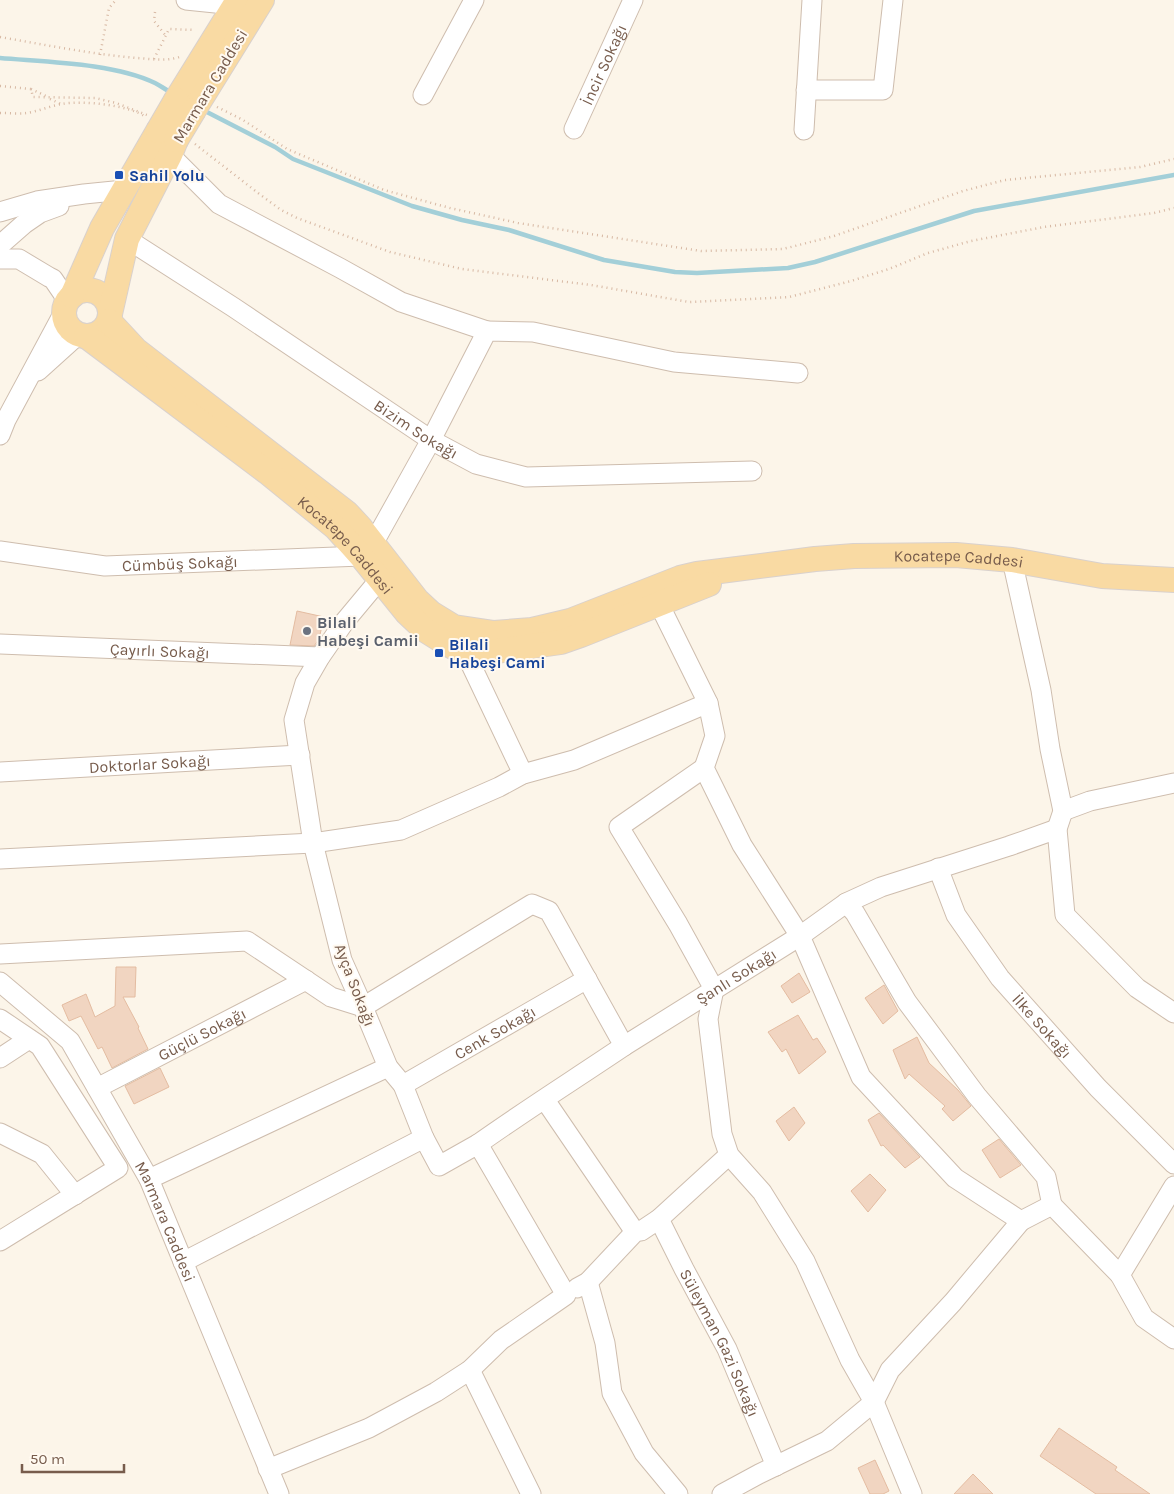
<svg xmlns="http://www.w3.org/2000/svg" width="1174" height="1494" font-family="Karla,sans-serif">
<rect width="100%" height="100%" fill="#fcf5e9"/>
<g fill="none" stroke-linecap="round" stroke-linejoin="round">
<g stroke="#a3cfd8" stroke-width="4.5">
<path d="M0,58C46,62 114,63 155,83C161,86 166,90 172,93"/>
<path d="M203,110L275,147L293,159L412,206L462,220L509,230L604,260L675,272L697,273L788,268L815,262L974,211L1174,175"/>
</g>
</g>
<g fill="#f1d5c1" stroke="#e4bca1">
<path d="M297,611L324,617L319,639L314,646L290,645Z"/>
<path d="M116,967H136L135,997H123L139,1027L138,1028L148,1049L112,1068L102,1047L98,1049L81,1016L69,1021L62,1005L86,994L95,1017L115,1006Z"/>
<path d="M799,973L810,992L792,1003L781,986Z"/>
<path d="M884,985L898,1011L883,1024L865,998Z"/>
<path d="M798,1015L813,1040L817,1038L826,1052L799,1074L786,1049L782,1052L768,1032Z"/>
<path d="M917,1037L929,1063L958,1090L971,1106L953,1121L942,1109L945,1106L909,1074L905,1079L893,1050Z"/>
<path d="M160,1068L169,1087L134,1104L125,1086Z"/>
<path d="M794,1107L805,1123L789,1141L776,1121Z"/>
<path d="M879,1113L920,1157L905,1168L883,1145L881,1146L868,1120Z"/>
<path d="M999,1139L1021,1165L1000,1178L982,1150Z"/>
<path d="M870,1174L886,1190L868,1212L851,1191Z"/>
<path d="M1059,1428L1117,1467L1115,1470L1150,1494H1096L1040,1456Z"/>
<path d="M875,1460L889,1491L883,1494H870L858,1468Z"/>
<path d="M973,1474L993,1494H954Z"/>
</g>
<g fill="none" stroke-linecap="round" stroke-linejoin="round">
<g stroke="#cebdae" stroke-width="21">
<g id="minor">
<path d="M186,0L235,5"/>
<path d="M806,90H883L893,0"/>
<path d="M423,95L474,0"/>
<path id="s1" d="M574,129L633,0"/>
<path d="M804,130L812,0"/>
<path d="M170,155L219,204L340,268L401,302L487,331"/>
<path d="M0,212L37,201L84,194L124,190"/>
<path id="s2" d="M127,239L233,307L431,440L476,464L526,477L752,471"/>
<path d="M0,245L24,224L40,213L59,206"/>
<path d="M0,259H19L49,277L53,279L68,301"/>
<path d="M38,371L79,334"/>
<path d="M0,435L6,420L64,312"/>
<path d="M373,544L431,440L487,331L533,332L674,362L798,373"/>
<path id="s3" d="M0,551L105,566L361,556"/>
<path d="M1012,560L1041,690L1050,749L1063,811L1057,829L1065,915L1137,988L1174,1013"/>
<path d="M659,604L708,703L715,736L704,768L742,845L800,936L861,1077L955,1178L1021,1221L953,1302L890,1370L874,1402L827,1441L759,1474L722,1494"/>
<path id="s4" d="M0,644L320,657"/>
<path d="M464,650L523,774"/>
<path d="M704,768L619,827L678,924L714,989L708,1019L722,1134L729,1155L762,1192L805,1261L850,1360L874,1402L912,1494"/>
<path id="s5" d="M0,772L300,755"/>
<path d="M1063,811L1090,801L1174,783"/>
<path d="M0,859L313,843L401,830L499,787L523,774L574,760L708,703"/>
<path id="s6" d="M938,868L956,915L1000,978L1098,1088L1174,1164"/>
<path d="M0,954L247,941L331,997L363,1007L532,904L549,911L624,1046C575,1079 526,1110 478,1144"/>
<path id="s7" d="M0,982L70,1041L149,1179L279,1494"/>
<path d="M0,1019L40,1046L118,1168L0,1241"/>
<path id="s8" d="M624,1046L800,936L846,903"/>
<path d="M0,1058L29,1039"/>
<path id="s9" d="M403,1085L587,979"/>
<path id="s10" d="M97,1088L306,980"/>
<path d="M545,1100L635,1232"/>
<path d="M0,1133L42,1154L75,1195"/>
<path d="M149,1179L388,1067"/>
<path d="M1052,1205L1046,1177L977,1096L907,1002L855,913L846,903L881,887L1009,846L1057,829"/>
<path id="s11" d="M659,1219L684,1269L727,1349L776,1466"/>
<path d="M1021,1221L1052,1205L1120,1275L1144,1318L1174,1339"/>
<path d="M183,1262L424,1138L403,1085L388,1067L363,1007L342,960L313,843L294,720L305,683L320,657L345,621L380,579"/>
<path d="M1120,1275L1174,1186"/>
<path d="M588,1282L605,1343L612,1393L644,1453L678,1494"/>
<path d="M577,1288L588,1282L635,1232L641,1231L659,1219L729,1155"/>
<path d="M470,1370L531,1494"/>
<path d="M268,1469L369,1428L436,1392L470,1370L501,1340L566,1295L478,1144L439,1166L424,1138"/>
</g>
</g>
<g stroke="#d9d1cd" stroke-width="26">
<g id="major">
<path d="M176,100L238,0"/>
<path d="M194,110L262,0"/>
<circle cx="87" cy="313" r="23"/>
<path d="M72,296L102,228L158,131"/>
<path d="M110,314L127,239L170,155L176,140"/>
<path id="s12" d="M109,321L136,350L347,513L360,527L417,600L431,613L454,627L494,633L532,630L570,621L680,578L697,574L815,559L854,556L956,555L1012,560L1102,576L1174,580"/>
<path id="s13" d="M86,336L267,472L336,528L361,556L407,613L425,630L441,640L453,647L464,650L480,652L497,651L561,642L581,635L709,584"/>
</g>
</g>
<g stroke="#d7b8a3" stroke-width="2.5" stroke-dasharray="1 4" stroke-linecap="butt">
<path d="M155,12L154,21L166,36"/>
<path d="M0,37C46,45 91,54 137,58C152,59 167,62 182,56"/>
<path d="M100,55L109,8L116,0"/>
<path d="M154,59L169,29L195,30"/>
<path d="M0,86L31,89L33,97L95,98L116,103L147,115"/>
<path d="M31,89L46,96"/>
<path d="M50,99L61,104"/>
<path d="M217,107L243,120L287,149L384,190L450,208L518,223L701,251L783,249L834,236L963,191L1005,180L1140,167L1174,159"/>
<path d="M0,113C9,113 19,114 27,113C39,111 50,106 62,104C82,100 129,105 146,117"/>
<path d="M195,144L258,193L281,210L297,218L390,252L462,269L591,285L689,302L789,297L851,281L889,269L928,253L971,241L1044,227L1154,213L1174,208"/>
</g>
<use href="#minor" stroke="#fff" stroke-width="19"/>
<use href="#major" stroke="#f9daa3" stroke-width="24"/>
<g stroke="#d9d1cd" stroke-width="26" stroke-linecap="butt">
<g id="major-bridge">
<path d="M158,131L176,100"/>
<path d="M176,140L194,110"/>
</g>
</g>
<use href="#major-bridge" stroke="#f9daa3" stroke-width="24"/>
</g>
<g fill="#1a4fb4" stroke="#fff9f0" stroke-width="2">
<rect x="114" y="170" width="10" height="10" rx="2.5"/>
<rect x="434" y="648" width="10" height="10" rx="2.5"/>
</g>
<circle fill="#6b7280" stroke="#fff9f0" stroke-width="2" cx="307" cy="631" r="5"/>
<g text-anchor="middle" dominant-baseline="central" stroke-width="4" stroke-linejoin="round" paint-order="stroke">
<g font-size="16" fill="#775c4c" stroke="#fff9f0">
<text stroke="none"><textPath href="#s1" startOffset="71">İncir Sokağı</textPath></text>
<text transform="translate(210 86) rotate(-59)">Marmara Caddesi</text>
<text stroke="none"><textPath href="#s2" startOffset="346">Bizim Sokağı</textPath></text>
<text stroke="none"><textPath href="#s13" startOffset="334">Kocatepe Caddesi</textPath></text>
<text stroke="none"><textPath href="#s12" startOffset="980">Kocatepe Caddesi</textPath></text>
<text stroke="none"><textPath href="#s3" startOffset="181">Cümbüş Sokağı</textPath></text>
<text stroke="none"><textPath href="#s4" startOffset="160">Çayırlı Sokağı</textPath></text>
<text stroke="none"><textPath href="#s5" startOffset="150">Doktorlar Sokağı</textPath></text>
<text stroke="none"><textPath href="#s8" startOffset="132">Şanlı Sokağı</textPath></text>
<text transform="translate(355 985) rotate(69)">Ayça Sokağı</text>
<text stroke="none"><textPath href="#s6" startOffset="191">İlke Sokağı</textPath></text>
<text stroke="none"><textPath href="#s9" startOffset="106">Cenk Sokağı</textPath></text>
<text stroke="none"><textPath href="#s10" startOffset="118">Güçlü Sokağı</textPath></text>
<text stroke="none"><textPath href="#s7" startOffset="296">Marmara Caddesi</textPath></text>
<text stroke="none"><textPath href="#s11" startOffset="138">Süleyman Gazi Sokağı</textPath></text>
</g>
<g font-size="16" font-weight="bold" fill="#164399" stroke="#fff9f0" text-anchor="start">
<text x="129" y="175">Sahil Yolu</text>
<text x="449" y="644">Bilali<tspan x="449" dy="18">Habeşi Cami</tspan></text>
</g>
<g font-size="16" font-weight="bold" fill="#5b616d" stroke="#fff9f0" text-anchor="start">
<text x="317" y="622">Bilali<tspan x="317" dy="18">Habeşi Camii</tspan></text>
</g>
</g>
<path d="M22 1464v8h102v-8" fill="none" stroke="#775c4c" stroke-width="2.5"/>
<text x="30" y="1464" font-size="15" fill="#775c4c" stroke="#fff9f0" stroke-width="4" paint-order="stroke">50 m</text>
</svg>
